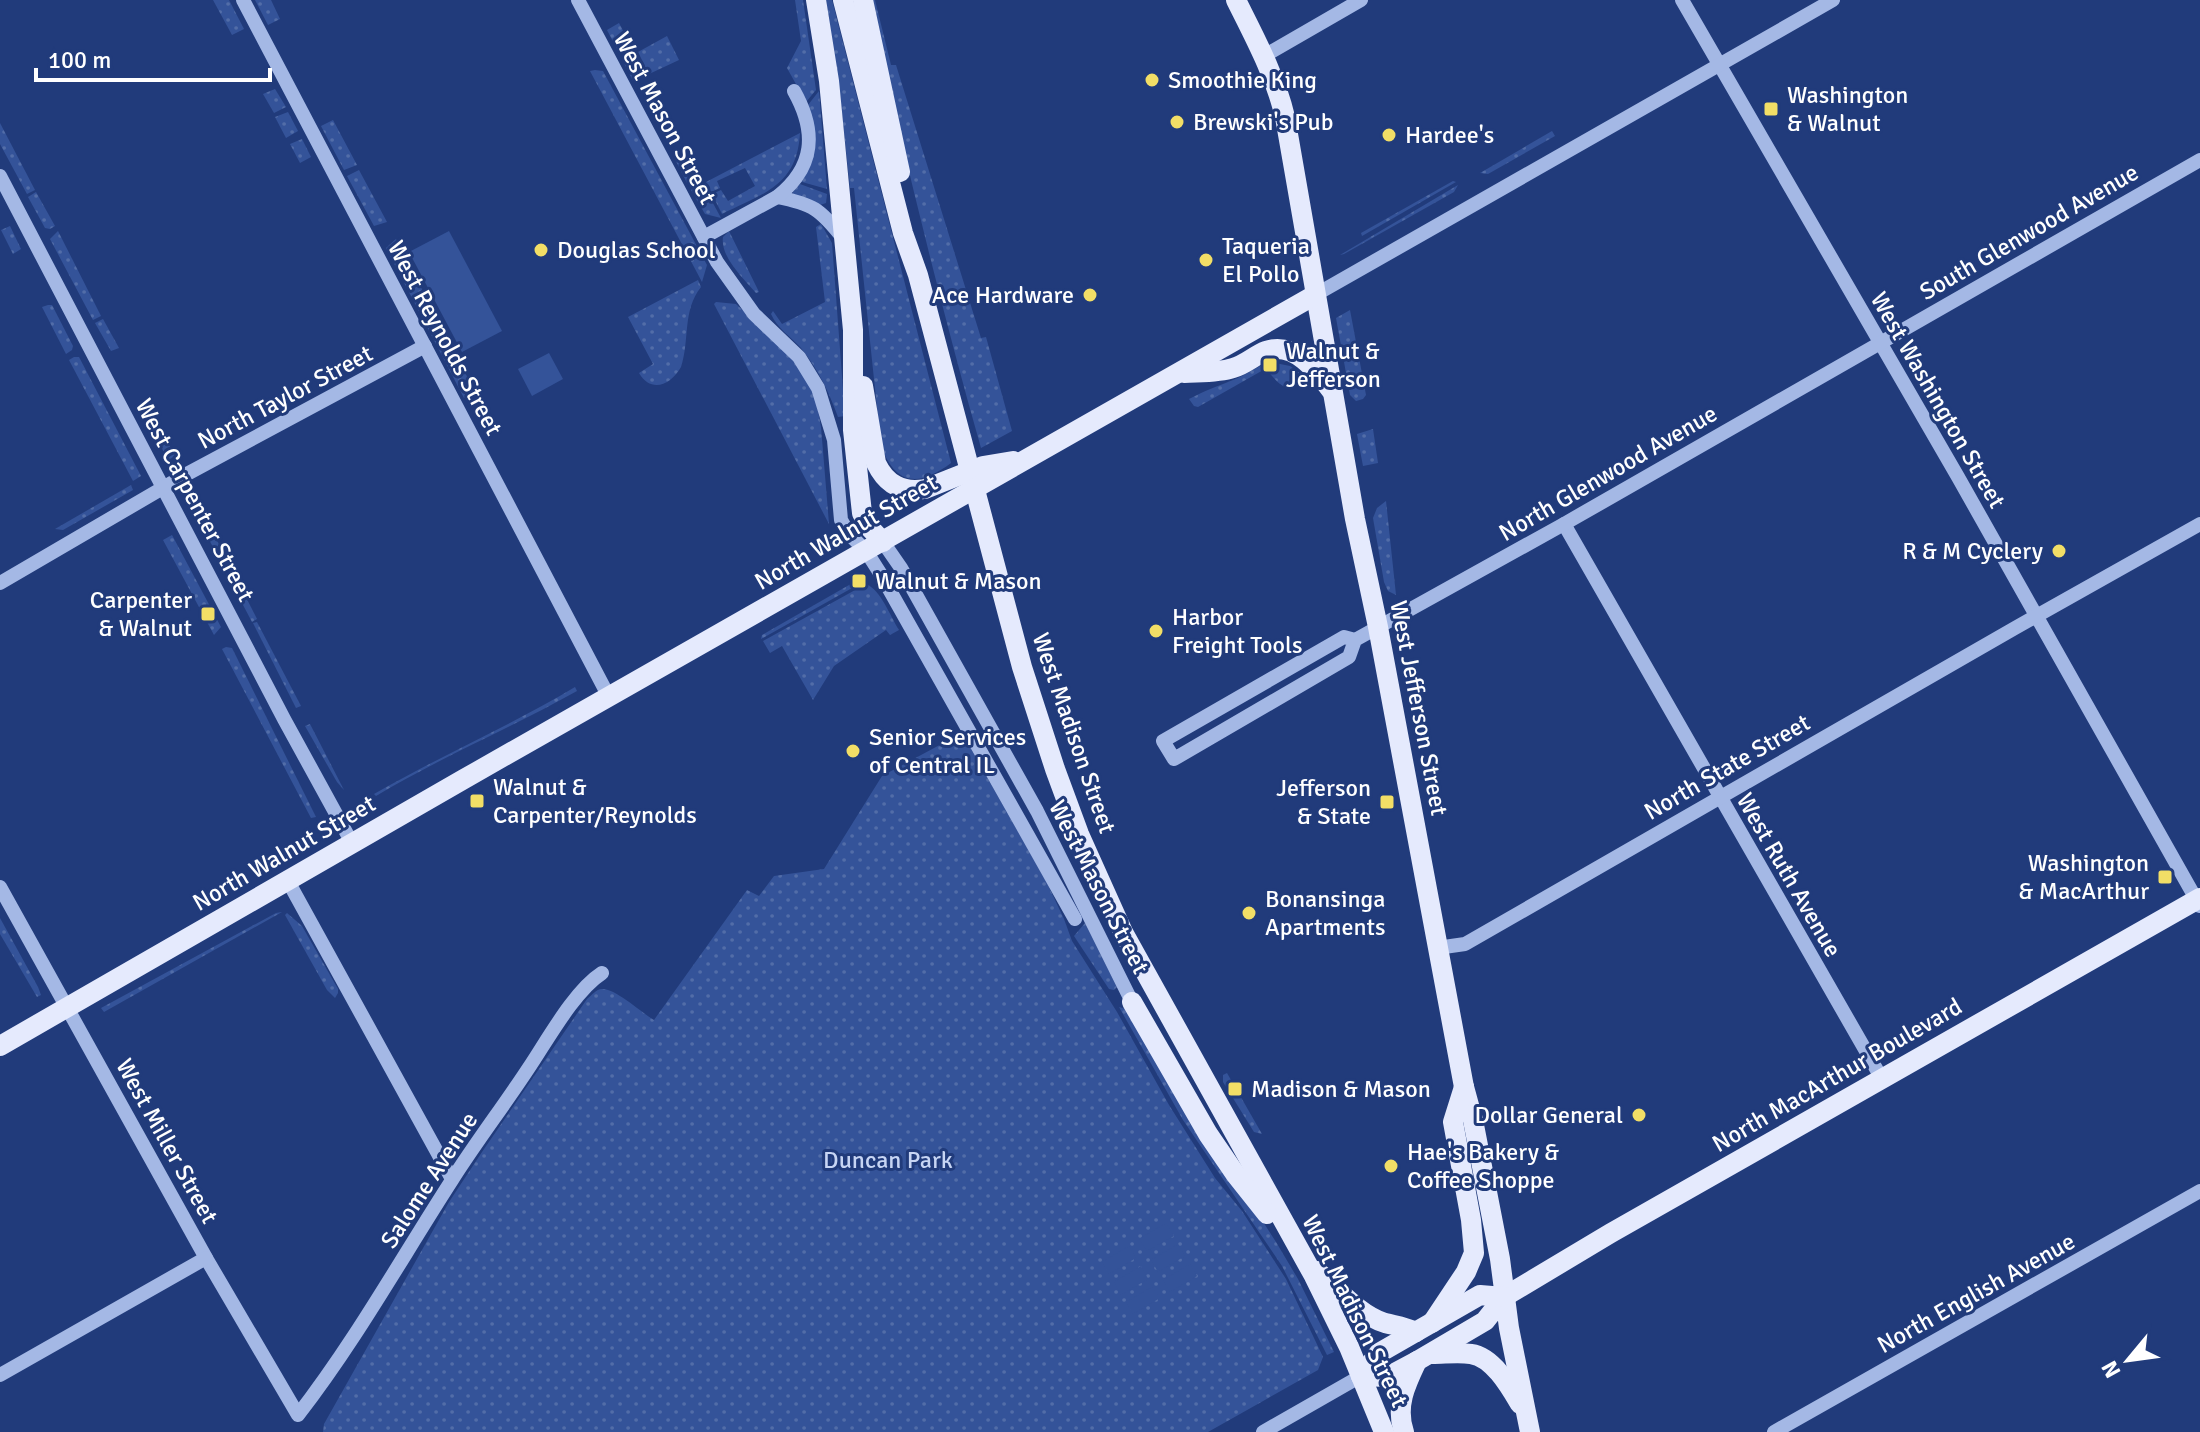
<svg xmlns="http://www.w3.org/2000/svg" width="2200" height="1432" font-family="Signika,sans-serif">
<defs>
<pattern id="grass-dots" width="8" height="8" patternUnits="userSpaceOnUse" patternTransform="scale(2)"><rect width="8" height="8" fill="#345399"/><path d="M2 2h.1M6 6h.1" fill="none" stroke="#526da8" stroke-width="1.8" stroke-linecap="round"/></pattern>
</defs>
<rect width="100%" height="100%" fill="#213b7b"/>
<g fill="url(#grass-dots)">
<path d="M213,0H229L244,29L232,35Z"/>
<path d="M255,0H271L280,19L268,25Z"/>
<path d="M795,0H803L816,90L806,102L787,68L801,41Z"/>
<path d="M826,0H832L951,463C919,487 896,486 881,446L854,188H850L840,95Z"/>
<path d="M869,0H875L891,65H896L981,338L986,337L1012,431L981,448C939,300 903,150 869,0Z"/>
<path d="M619,23L632,48L619,53L607,30Z"/>
<path d="M667,36L679,60L649,74L638,52Z"/>
<path d="M635,53L647,76L633,81L623,61Z"/>
<path d="M595,70L603,71L707,265L702,282L590,71Z"/>
<path d="M275,89L286,107L274,113L263,94Z"/>
<path d="M819,91L827,189L802,182C816,153 819,135 808,105Z"/>
<path d="M288,112L298,131L286,138L275,117Z"/>
<path d="M333,120L357,165L344,170L321,126Z"/>
<path d="M0,123L35,190L27,194L0,144Z"/>
<path d="M1552,131L1555,136L1488,174L1480,173Z"/>
<path d="M800,133C797,186 764,193 722,214L712,194L721,190L728,201L755,186L745,168L717,181L720,188L711,192L706,182Z"/>
<path d="M302,139L311,157L300,163L290,144Z"/>
<path d="M684,148L699,177L687,183L674,157Z"/>
<path d="M359,170L387,222L374,226L347,176Z"/>
<path d="M1453,181L1456,182L1362,236L1361,233Z"/>
<path d="M702,183L721,218L705,214L691,190Z"/>
<path d="M800,184L827,194L826,203L820,205L793,194V192Z"/>
<path d="M1458,185L1454,192L1344,254L1340,255Z"/>
<path d="M36,192L55,226L50,229L45,228L28,197Z"/>
<path d="M821,224L832,243L845,416L838,417C829,392 818,369 801,348C791,337 777,328 771,314L773,311L782,324L825,302L816,227Z"/>
<path d="M10,226L21,249L13,254L1,230Z"/>
<path d="M58,231L101,316L93,320L50,239Z"/>
<path d="M729,231L759,292L756,293C744,279 720,257 723,237Z"/>
<path d="M396,239L475,392L464,398L386,248Z"/>
<path d="M698,280L701,287C682,311 690,340 681,367C670,386 651,393 639,373L653,364L628,317Z"/>
<path d="M716,302L736,304L768,333L791,356L810,386L817,405L821,427L829,524L714,304Z"/>
<path d="M48,305H52L73,346L72,350L66,354L42,307Z"/>
<path d="M1350,310L1366,395L1363,399L1356,401L1350,395L1336,318Z"/>
<path d="M103,319L119,348L111,351L95,323Z"/>
<path d="M74,357H79L141,476L133,481L69,360Z"/>
<path d="M1270,362L1290,366L1302,375V380L1297,382L1294,388C1280,390 1274,376 1265,369L1198,407L1194,406L1189,399C1204,391 1218,386 1233,380C1246,375 1257,366 1270,362Z"/>
<path d="M150,408L175,456L168,460L143,412Z"/>
<path d="M1373,429L1378,463L1363,466L1357,434Z"/>
<path d="M131,485L133,490L63,530L55,529Z"/>
<path d="M191,493L221,548L216,551L214,549L186,496Z"/>
<path d="M1386,501L1396,595L1388,591L1384,582L1373,518L1377,508Z"/>
<path d="M172,535L221,627L214,635L163,540Z"/>
<path d="M229,564L257,619L252,622L223,567Z"/>
<path d="M856,581L861,583L761,639L762,635Z"/>
<path d="M866,584C881,590 890,616 899,630L890,635L886,630L834,666L813,700L782,646L770,653L763,641Z"/>
<path d="M257,622L301,706L296,708L253,623Z"/>
<path d="M226,647L232,648L316,817L311,818L222,649Z"/>
<path d="M575,687L577,691C511,728 441,757 376,796L374,794C440,756 510,726 575,687Z"/>
<path d="M310,724L344,790L337,782L305,726Z"/>
<path d="M962,733L1047,883L1064,919L1072,941L1117,1012L1169,1105L1215,1178L1242,1211L1286,1279L1323,1357L1318,1370L1208,1432H323L324,1424L449,1202L482,1152L587,999C592,995 597,988 603,989C616,989 642,1013 654,1020L747,890L759,896L774,876L824,869L882,776Z"/>
<path d="M282,912L104,1012L101,1008L276,913Z"/>
<path d="M287,913L302,926L338,989V993L335,998L327,990L285,915Z"/>
<path d="M0,918L38,987L41,995L37,997L0,934Z"/>
<path d="M1085,923L1117,987L1114,990L1109,989L1074,936Z"/>
<path d="M1119,1007L1126,1009L1276,1242L1298,1279L1334,1352L1327,1355L1282,1266L1183,1120Z"/>
<path d="M1227,1073L1262,1134L1254,1132L1223,1082V1075Z"/>
</g>
<g fill="#345399">
<path d="M449,231L502,331L462,352L409,252Z"/>
<path d="M549,353L563,379L532,396L518,369Z"/>
<path d="M1166,1223L1174,1236L1147,1251L1139,1239Z"/>
<path d="M1178,1244L1185,1256L1158,1272L1151,1260Z"/>
<path d="M1129,1246L1136,1258L1109,1274L1102,1262Z"/>
<path d="M1190,1264L1197,1276L1170,1292L1163,1280Z"/>
<path d="M1141,1266L1148,1279L1121,1295L1114,1282Z"/>
<path d="M1152,1287L1160,1298L1133,1314L1126,1302Z"/>
</g>
<g fill="none" stroke-linecap="round" stroke-linejoin="round">
<g stroke="#a4b8e5" stroke-width="14">
<path d="M243,0L609,697"/>
<path d="M578,0L717,262L754,314L799,357L818,388L834,440L841,520L849,534L866,551L880,573L1075,919"/>
<path d="M1682,0L1958,477L2200,906"/>
<path d="M1264,56L1361,0"/>
<path d="M0,176L284,719L352,843"/>
<path d="M777,197C813,204 820,209 843,238"/>
<path d="M704,237L777,197C815,167 817,132 794,91"/>
<path d="M1315,295L1833,0"/>
<path d="M1564,524L1882,1079"/>
<path d="M883,542L901,568L1037,811L1132,1002"/>
<path d="M0,583L185,475L425,346"/>
<path d="M1355,640L1349,657L1174,759L1163,741L1344,637L1355,640L1564,524L2200,160"/>
<path d="M288,881L452,1179"/>
<path d="M0,887L206,1258L298,1415C356,1340 401,1259 452,1180C476,1142 503,1107 528,1069C547,1041 574,991 602,973"/>
<path d="M1437,948L1465,944L2015,628L2200,524"/>
<path d="M0,1375L206,1258"/>
<path d="M1263,1432L1361,1376"/>
<path d="M1774,1432L2200,1191"/>
</g>
<g stroke="#e5eafd" stroke-width="20">
<path d="M816,0L829,81L853,330V430L862,513L871,529L883,542"/>
<path d="M843,0L903,233L918,275L1022,667L1055,769L1079,834L1123,932L1314,1276L1349,1347L1384,1432"/>
<path d="M863,0L900,172"/>
<path d="M1236,0C1255,38 1275,75 1285,117L1355,519L1378,627L1464,1087L1473,1120L1500,1259L1509,1328L1530,1432"/>
<path d="M1184,373C1199,372 1218,373 1233,368C1245,365 1255,355 1266,351C1294,341 1317,371 1331,390"/>
<path d="M863,386L876,463C886,484 902,493 925,489L983,466L1013,461"/>
<path d="M1132,1002L1208,1134L1236,1175L1267,1214"/>
<path d="M0,1046L464,779L1315,295"/>
<path d="M1317,1271C1337,1288 1359,1315 1385,1323C1397,1326 1403,1326 1416,1332"/>
<path d="M1432,1323L1466,1272L1474,1253L1471,1220L1453,1122L1464,1087"/>
<path d="M1432,1354C1445,1354 1458,1352 1471,1354C1493,1357 1510,1387 1520,1404"/>
<path d="M1361,1376L1387,1377L1417,1361L1485,1321L1504,1297L1611,1233L2200,898"/>
<path d="M1361,1376L1379,1353L1480,1295L1504,1297"/>
<path d="M1404,1432C1395,1406 1406,1384 1417,1361"/>
</g>
</g>
<g fill="#f2de66" stroke="#213b7b" stroke-width="3">
<circle cx="1152" cy="80" r="8"/>
<rect x="1763" y="101" width="16" height="16" rx="4"/>
<circle cx="1177" cy="122" r="8"/>
<circle cx="1389" cy="135" r="8"/>
<circle cx="541" cy="250" r="8"/>
<circle cx="1206" cy="260" r="8"/>
<circle cx="1090" cy="295" r="8"/>
<rect x="1262" y="357" width="16" height="16" rx="4"/>
<circle cx="2059" cy="551" r="8"/>
<rect x="851" y="573" width="16" height="16" rx="4"/>
<rect x="200" y="606" width="16" height="16" rx="4"/>
<circle cx="1156" cy="631" r="8"/>
<circle cx="853" cy="751" r="8"/>
<rect x="469" y="793" width="16" height="16" rx="4"/>
<rect x="1379" y="794" width="16" height="16" rx="4"/>
<rect x="2157" y="869" width="16" height="16" rx="4"/>
<circle cx="1249" cy="913" r="8"/>
<rect x="1227" y="1081" width="16" height="16" rx="4"/>
<circle cx="1639" cy="1115" r="8"/>
<circle cx="1391" cy="1166" r="8"/>
</g>
<g text-anchor="middle" dominant-baseline="central" stroke-width="6" stroke-linejoin="round" paint-order="stroke">
<g font-size="24" fill="#fff" stroke="#213b7b" text-anchor="start">
<text x="1168" y="80">Smoothie King</text>
<text x="1787" y="95">Washington<tspan x="1787" dy="28">&amp; Walnut</tspan></text>
<text x="1193" y="122">Brewski's Pub</text>
<text x="1405" y="135">Hardee's</text>
<text x="1222" y="246">Taqueria<tspan x="1222" dy="28">El Pollo</tspan></text>
<text x="557" y="250">Douglas School</text>
<text x="1074" y="295" text-anchor="end">Ace Hardware</text>
<text x="1286" y="351">Walnut &amp;<tspan x="1286" dy="28">Jefferson</tspan></text>
<text x="2043" y="551" text-anchor="end">R &amp; M Cyclery</text>
<text x="875" y="581">Walnut &amp; Mason</text>
<text x="192" y="600" text-anchor="end">Carpenter<tspan x="192" dy="28">&amp; Walnut</tspan></text>
<text x="1172" y="617">Harbor<tspan x="1172" dy="28">Freight Tools</tspan></text>
<text x="869" y="737">Senior Services<tspan x="869" dy="28">of Central IL</tspan></text>
<text x="493" y="787">Walnut &amp;<tspan x="493" dy="28">Carpenter/Reynolds</tspan></text>
<text x="1371" y="788" text-anchor="end">Jefferson<tspan x="1371" dy="28">&amp; State</tspan></text>
<text x="2149" y="863" text-anchor="end">Washington<tspan x="2149" dy="28">&amp; MacArthur</tspan></text>
<text x="1265" y="899">Bonansinga<tspan x="1265" dy="28">Apartments</tspan></text>
<text x="1251" y="1089">Madison &amp; Mason</text>
<text x="1623" y="1115" text-anchor="end">Dollar General</text>
<text x="1407" y="1152">Hae's Bakery &amp;<tspan x="1407" dy="28">Coffee Shoppe</tspan></text>
</g>
<g font-size="24" fill="#fff" stroke="#213b7b">
<text transform="translate(665 118) rotate(62)">West Mason Street</text>
<text transform="translate(2029 232) rotate(-30)">South Glenwood Avenue</text>
<text transform="translate(445 338) rotate(62)">West Reynolds Street</text>
<text transform="translate(285 397) rotate(-28)">North Taylor Street</text>
<text transform="translate(1938 400) rotate(60)">West Washington Street</text>
<text transform="translate(1608 473) rotate(-30)">North Glenwood Avenue</text>
<text transform="translate(195 500) rotate(62)">West Carpenter Street</text>
<text transform="translate(846 532) rotate(-30)">North Walnut Street</text>
<text transform="translate(1419 708) rotate(79)">West Jefferson Street</text>
<text transform="translate(1074 733) rotate(71)">West Madison Street</text>
<text transform="translate(1727 767) rotate(-30)">North State Street</text>
<text transform="translate(284 853) rotate(-30)">North Walnut Street</text>
<text transform="translate(1789 875) rotate(60)">West Ruth Avenue</text>
<text transform="translate(1099 887) rotate(63)">West Mason Street</text>
<text transform="translate(1837 1075) rotate(-30)">North MacArthur Boulevard</text>
<text transform="translate(167 1141) rotate(61)">West Miller Street</text>
<text transform="translate(429 1180) rotate(-57)">Salome Avenue</text>
<text transform="translate(1976 1293) rotate(-29)">North English Avenue</text>
<text transform="translate(1355 1311) rotate(64)">West Madison Street</text>
</g>
<g font-size="24" fill="#c7d5f4" stroke="#213b7b">
<text x="888" y="1160">Duncan Park</text>
</g>
</g>
<g transform="translate(2128 1360) rotate(241)" stroke="#213b7b" stroke-width="6" paint-order="stroke">
<path d="M0-6L14 30L0 20L-14 30Z" fill="#ffffff"/>
<text y="-12" font-size="22" font-weight="bold" text-anchor="middle" fill="#ffffff">N</text>
</g>
<path d="M36 68v12h234v-12" fill="none" stroke="#ffffff" stroke-width="4"/>
<text x="48" y="68" font-size="24" fill="#ffffff" stroke="#213b7b" stroke-width="6" paint-order="stroke">100 m</text>
</svg>
